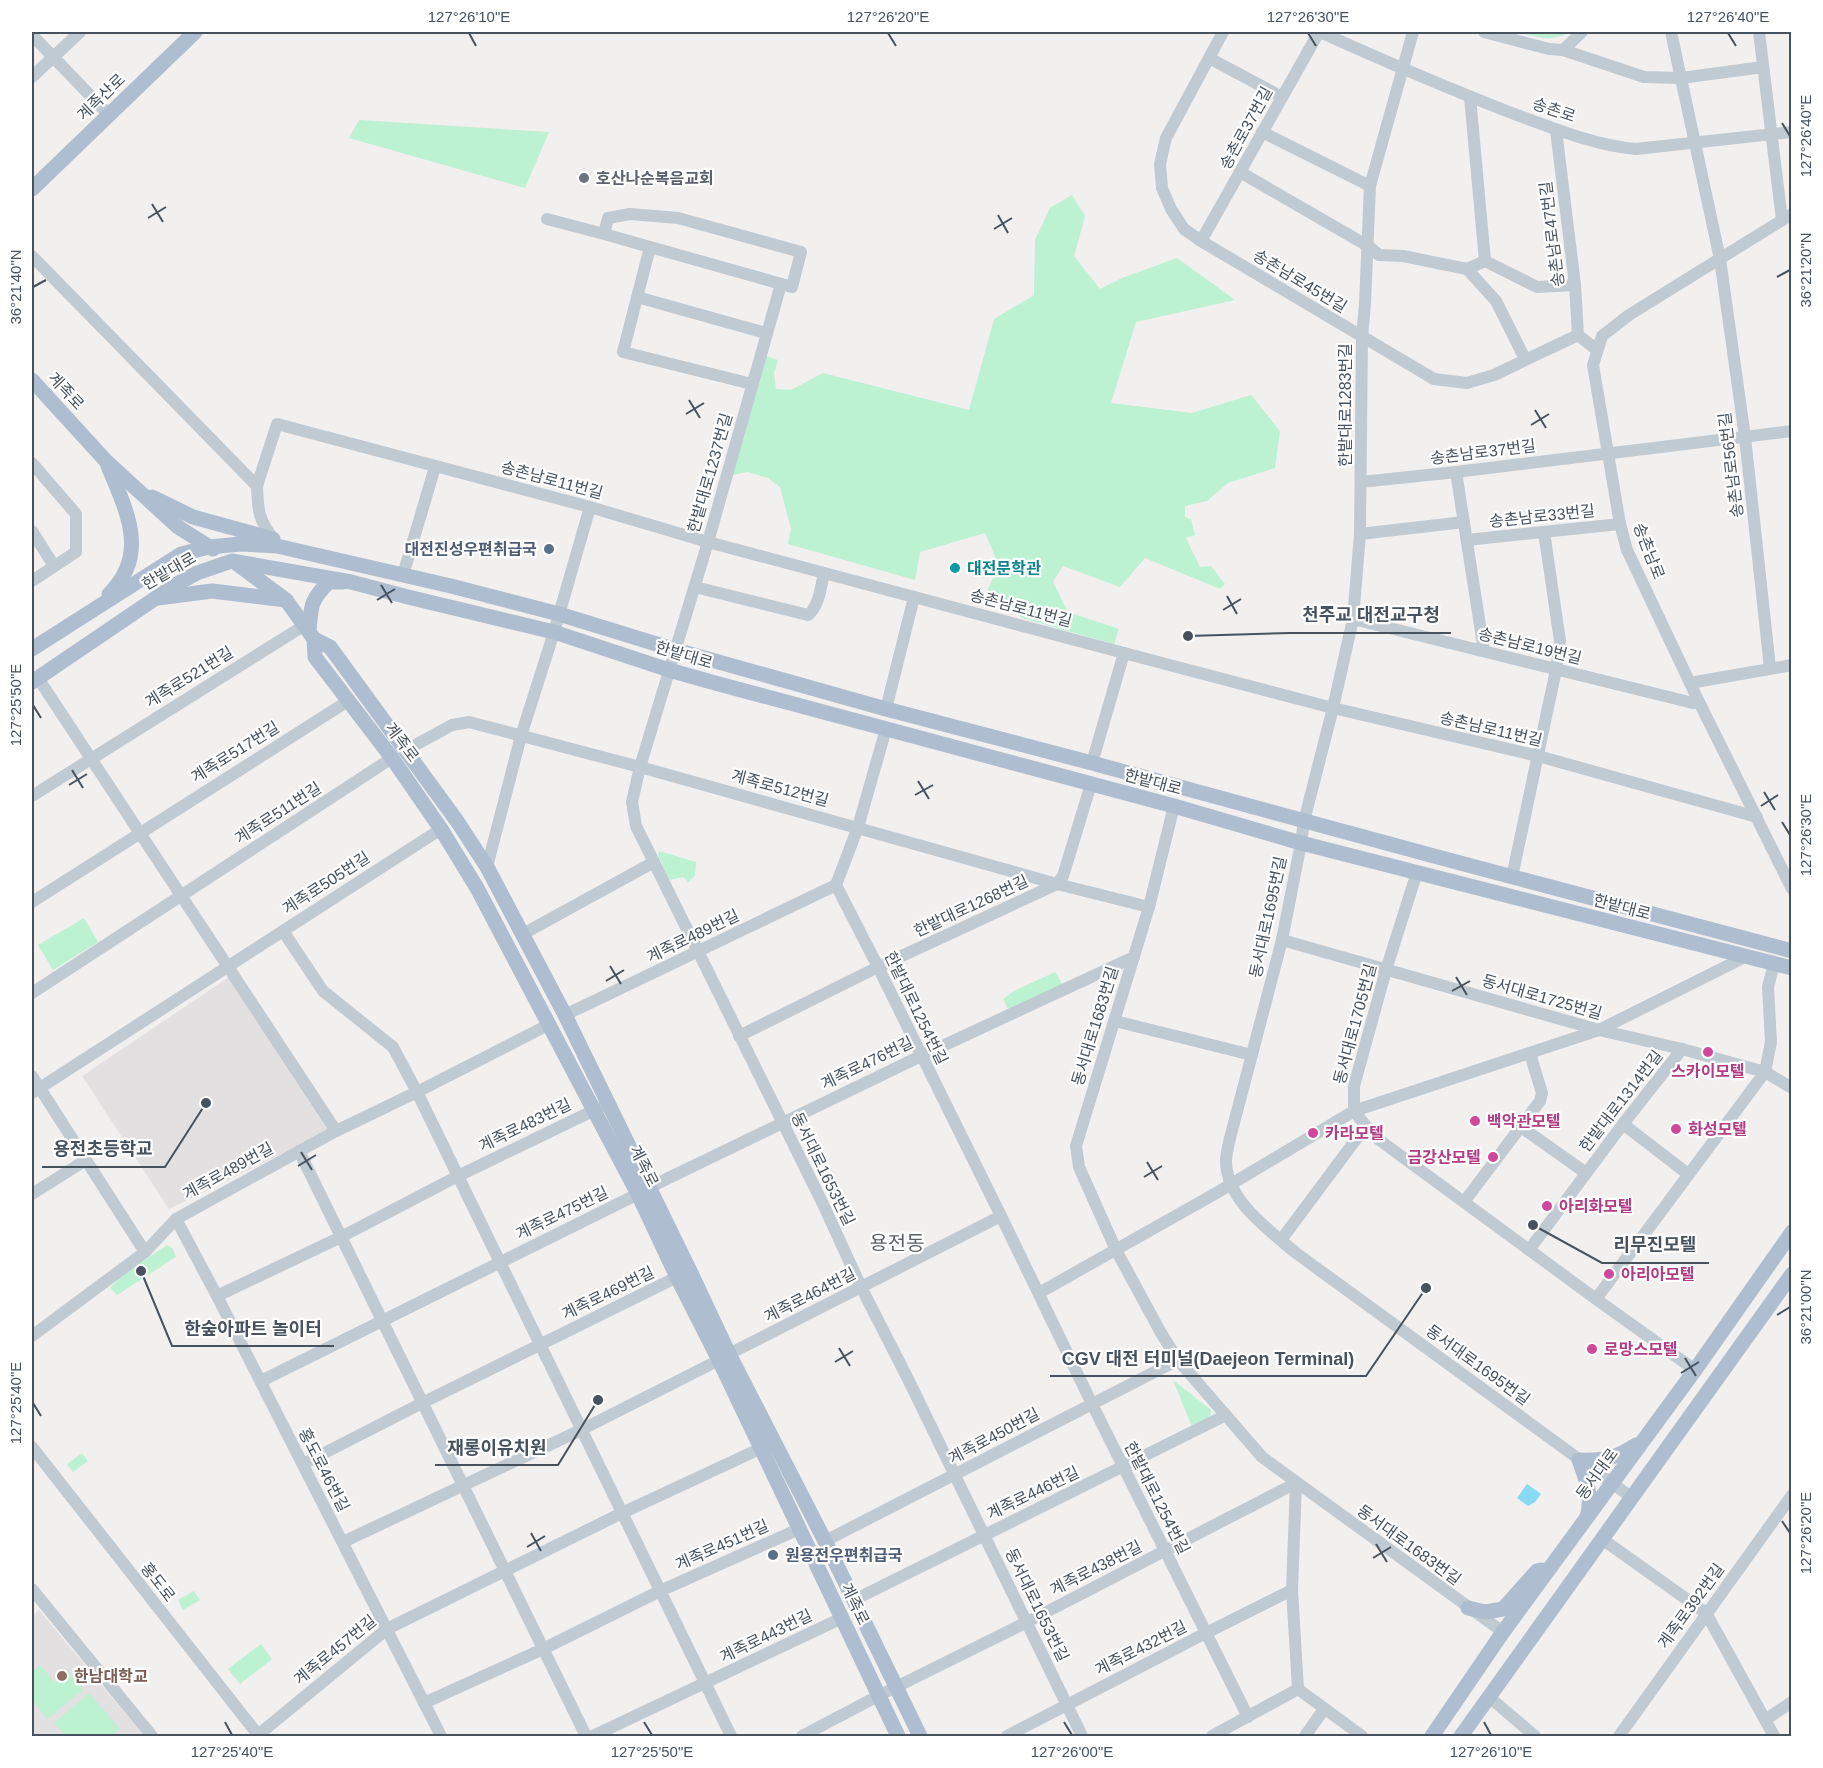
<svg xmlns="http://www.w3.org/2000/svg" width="1823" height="1768" font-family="Helvetica,'Noto Sans KR',sans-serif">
<rect width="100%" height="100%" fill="#f2efef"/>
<g fill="#e3e0e1">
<path d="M229,977L330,1130L169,1209L82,1076Z"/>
<path d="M39,1610L144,1736H32V1616Z"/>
</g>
<g fill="#bcf1d1">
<path d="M1517,32H1570C1550,43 1538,37 1517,32Z"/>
<path d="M359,120L549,132L525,188L349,138Z"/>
<path d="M1072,195L1085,216L1074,256L1100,289L1122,278L1177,258L1235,300L1136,322L1111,403L1192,413L1251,395L1280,431L1275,468L1228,483L1207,501L1185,506V517L1191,519L1195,535L1186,538L1200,567L1211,566L1225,584L1220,589L1145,558L1120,587L1063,566L1053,582L1068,612L1119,629L1114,644L1022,618L1006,601L987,591L999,565L985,533L920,552L915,580L788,544L791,529L780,487L768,478L748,472L732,475L766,356L778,360L774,373L776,389L791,390L823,373L969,410L994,319L1034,295L1035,240L1050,208Z"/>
<path d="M659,851L696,862L695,875L688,883L684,877L669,880L658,855Z"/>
<path d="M84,918L98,942L53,970L38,945Z"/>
<path d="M1055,972L1066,990L1011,1014L1003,999L1014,991Z"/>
<path d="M167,1245L173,1249L176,1257L117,1295L110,1288L124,1274Z"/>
<path d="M1173,1380L1211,1410L1210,1420L1192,1427Z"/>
<path d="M82,1453L88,1461L73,1472L67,1464Z"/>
<path d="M194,1591L200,1600L183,1610L178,1600Z"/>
<path d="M261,1644L272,1659L240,1684L228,1669Z"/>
<path d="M40,1665L55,1683L69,1672L83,1690L47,1719L32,1700V1672Z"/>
<path d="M89,1693L120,1729L111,1736H66L54,1723Z"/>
</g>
<path fill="#87daf1" d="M1527,1484L1541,1494L1535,1502L1528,1506L1517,1498Z"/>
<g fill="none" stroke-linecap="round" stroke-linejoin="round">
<g stroke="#bfcad2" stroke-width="12">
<path d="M1223,32L1166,138L1160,164L1162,188L1171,209L1184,229L1201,241L1434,379L1467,383L1494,375L1578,335L1597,350"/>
<path d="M1320,32C1382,60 1445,87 1509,112C1550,127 1593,145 1636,149L1792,132"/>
<path d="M1413,32L1370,186L1365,304L1362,337L1360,534L1353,619L1333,708L1304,821L1301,843L1282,940L1229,1142C1228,1148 1226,1155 1226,1161C1226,1200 1269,1230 1296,1253L1631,1497"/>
<path d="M1484,32L1549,49L1563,50L1582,32"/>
<path d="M1671,32L1720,259L1745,437L1770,668"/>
<path d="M1759,32L1782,220"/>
<path d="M32,35L109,115"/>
<path d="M1563,50L1644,77L1681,78L1763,67"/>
<path d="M1209,58L1282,97"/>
<path d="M32,77L80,32"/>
<path d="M1470,97L1485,261"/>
<path d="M1556,130L1575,285L1578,335"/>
<path d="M1262,132L1370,186"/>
<path d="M1240,172L1368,246L1379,255L1403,256L1467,269L1485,261"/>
<path d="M1792,214L1629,315L1602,336L1593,365L1620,524L1627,550L1699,702L1792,889"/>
<path d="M547,219L604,234L608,218L630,214L678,218L801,252L792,287L604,234"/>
<path d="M1201,241L1319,32"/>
<path d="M650,247L623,352L752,384"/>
<path d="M32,256L257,486L277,424L590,507L708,542L1124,653L1333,708L1538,756L1757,817"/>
<path d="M1485,261L1537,287L1575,285"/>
<path d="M1467,269L1496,301L1525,359"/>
<path d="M781,284L708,542L640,767L632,802L636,826L823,1204L861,1287L907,1377L1082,1736"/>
<path d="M637,297L766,333"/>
<path d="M32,463L76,514V552L32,581"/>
<path d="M1456,472L1484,651"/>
<path d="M1361,482L1456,472L1792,431"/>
<path d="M257,486C258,511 258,519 274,540"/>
<path d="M32,531L54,566"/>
<path d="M1360,534L1464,522"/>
<path d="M1467,540L1620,524"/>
<path d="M403,575L435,467"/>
<path d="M695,587L808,615C819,607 821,586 824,573"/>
<path d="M1353,619L1693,703L1699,702"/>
<path d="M38,678L336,1131"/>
<path d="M1690,683L1792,665"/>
<path d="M886,709L914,597"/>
<path d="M886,729L858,827L836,885L878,967L1001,1216L1092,1404L1248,1717"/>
<path d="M406,750L452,725L469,722L640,767L1057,884L1149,907"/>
<path d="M1092,763L1124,653"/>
<path d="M32,796L305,625"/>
<path d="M1174,806L1149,907L1076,1146L1079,1167L1116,1250L1161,1333L1178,1360L1262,1457L1503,1632"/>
<path d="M487,867L521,736L554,632L590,507"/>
<path d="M1512,877L1556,670L1560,641L1544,532"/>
<path d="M32,902L348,701"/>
<path d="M283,931L323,991L393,1047L417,1092L731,1736"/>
<path d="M523,934L654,862"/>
<path d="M1282,940L1599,1030L1682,1049L1765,1072L1792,1088"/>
<path d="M32,993L392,758"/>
<path d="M565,1015L836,885"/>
<path d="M1115,1021L1252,1055"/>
<path d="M739,1036L878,967L1057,884L1063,876L1091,784"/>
<path d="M32,1076L145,1252"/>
<path d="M32,1093L441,829"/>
<path d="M1354,1111L1366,1126L1378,1139L1596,1299L1695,1370"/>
<path d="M1354,1111V1086L1386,970L1417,872"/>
<path d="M1623,1124L1688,1174"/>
<path d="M1521,1127L1586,1173"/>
<path d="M299,1151L586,1736"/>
<path d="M650,1187L921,1056L1134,957"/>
<path d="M32,1194L86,1160"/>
<path d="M1464,1202L1540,1101L1542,1093L1530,1054"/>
<path d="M176,1219L217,1296L441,1736"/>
<path d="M1281,1240L1366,1126"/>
<path d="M1529,1250L1623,1124L1682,1049"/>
<path d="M1039,1293L1218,1192L1354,1111L1599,1030L1745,957"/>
<path d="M217,1296L341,1237L458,1176L601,1107"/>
<path d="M1596,1299L1765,1072L1771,1042L1768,987L1774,964"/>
<path d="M32,1336L145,1252L176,1219L336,1131L417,1092L550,1024"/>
<path d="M729,1354L1001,1216"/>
<path d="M261,1381L638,1194"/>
<path d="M32,1447L259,1736"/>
<path d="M303,1464L422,1403L683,1274"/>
<path d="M1602,1539L1706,1613L1774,1736"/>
<path d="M825,1541L1178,1360"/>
<path d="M343,1542L581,1430L719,1360"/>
<path d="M32,1589L152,1736"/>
<path d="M854,1600L1226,1415"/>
<path d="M1298,1689L1362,1736"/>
<path d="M1489,1697L1535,1736"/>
<path d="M424,1703L543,1649L660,1591L799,1529"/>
<path d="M1765,1720L1792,1702"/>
<path d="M258,1735L387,1629L622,1513L768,1445"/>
<path d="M593,1736L842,1618"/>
<path d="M802,1736L878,1696L1027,1622L1296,1483L1292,1590L1298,1689"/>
<path d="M1007,1736L1206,1633L1292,1590"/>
<path d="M1212,1736L1298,1689"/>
<path d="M1305,1736L1324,1709"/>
<path d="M1619,1736L1792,1495"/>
</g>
<g stroke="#aebed0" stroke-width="15">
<path d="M32,189L195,32"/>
<path d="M32,380L106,461L178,527L213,549"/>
<path d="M108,466C126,510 150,554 109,594"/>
<path d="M152,497L193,517L273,539"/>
<path d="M236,563L286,600L314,639L315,657L392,758L441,829L477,888L638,1194L677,1277L719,1360L898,1736"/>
<path d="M158,598L212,591L286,600"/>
<path d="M309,631C311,607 310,600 329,582H343"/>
<path d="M314,639L330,647L457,821L487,867L565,1015L690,1271L729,1354L825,1541L920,1736"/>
<path d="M32,649L181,554L209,547L241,544L277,546L451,586L559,614L676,650L886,709L1092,763L1434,856L1792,951"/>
<path d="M32,682L175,585L197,573L232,561L351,582L408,597L554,632L669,670L715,683L1174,806L1301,843L1792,968"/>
<path d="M1587,1517C1593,1498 1586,1478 1579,1460C1604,1461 1616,1458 1636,1445"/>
<path d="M1468,1608L1486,1612L1503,1609L1537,1571L1541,1570"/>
<path d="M1432,1736L1503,1632L1695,1370L1792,1232"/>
<path d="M1461,1736L1792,1274"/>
</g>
</g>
<path fill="none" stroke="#46525e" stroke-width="2" d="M469,33L476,46M888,33L896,46M1308,33L1316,46M1728,33L1736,46M1782,123L1790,136M152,204L163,222M998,215L1008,233M148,218L166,207M994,229L1012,218M1777,277L1790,270M33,287L46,280M689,400L700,418M1535,410L1546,428M686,414L704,403M1531,425L1549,414M381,585L392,603M1227,596L1237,614M377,600L395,589M1223,610L1241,599M33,705L41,718M72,770L83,788M918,781L929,799M69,785L87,774M1764,792L1775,810M915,795L933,785M1761,806L1778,795M1782,822L1790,835M610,966L621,984M1456,977L1467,995M606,981L624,970M1452,991L1470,981M301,1152L312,1170M1147,1162L1158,1180M298,1166L316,1155M1144,1177L1162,1166M1777,1315L1790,1307M839,1348L850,1366M1685,1358L1696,1376M835,1362L853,1351M1681,1373L1699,1362M33,1403L41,1416M1782,1521L1790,1533M531,1533L541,1551M1376,1544L1387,1562M527,1547L545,1536M1373,1558L1391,1547M225,1722L232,1735M644,1722L652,1735M1064,1722L1072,1735M1484,1722L1491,1735"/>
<circle fill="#6b7280" stroke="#fff" stroke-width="2" cx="584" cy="178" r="6"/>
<g fill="#5c6f8a" stroke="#fff" stroke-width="2">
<circle cx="549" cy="549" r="6"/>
<circle cx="773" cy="1555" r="6"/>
</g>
<circle fill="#0f9aa8" stroke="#fff" stroke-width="2" cx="955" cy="568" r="6"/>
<g fill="#d1479c" stroke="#fff" stroke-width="2">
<circle cx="1708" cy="1052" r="6"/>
<circle cx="1475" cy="1121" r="6"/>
<circle cx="1676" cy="1129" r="6"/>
<circle cx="1313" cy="1133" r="6"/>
<circle cx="1493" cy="1157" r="6"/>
<circle cx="1547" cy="1206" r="6"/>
<circle cx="1609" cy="1274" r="6"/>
<circle cx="1592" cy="1349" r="6"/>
</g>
<circle fill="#8d6e63" stroke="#fff" stroke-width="2" cx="62" cy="1676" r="6"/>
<g text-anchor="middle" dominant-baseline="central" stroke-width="4.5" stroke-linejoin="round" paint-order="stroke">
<g font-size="16" fill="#46525e" stroke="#fff">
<text transform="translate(101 97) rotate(-44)">계족산로</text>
<text transform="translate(1554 110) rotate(19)">송촌로</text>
<text transform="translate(1246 128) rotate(-61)">송촌로37번길</text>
<text transform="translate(1552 234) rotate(-97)">송촌남로47번길</text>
<text transform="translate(1300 281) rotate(31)">송촌남로45번길</text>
<text transform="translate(66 391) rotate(47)">계족로</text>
<text transform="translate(1345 405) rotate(-90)">한밭대로1283번길</text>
<text transform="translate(1483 452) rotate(-7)">송촌남로37번길</text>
<text transform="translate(1731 465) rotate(-97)">송촌남로56번길</text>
<text transform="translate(710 473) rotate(-74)">한밭대로1237번길</text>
<text transform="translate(552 480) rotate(15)">송촌남로11번길</text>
<text transform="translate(1542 516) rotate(-6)">송촌남로33번길</text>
<text transform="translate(1649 551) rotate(69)">송촌남로</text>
<text transform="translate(169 571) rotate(-30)">한밭대로</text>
<text transform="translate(1021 608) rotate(15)">송촌남로11번길</text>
<text transform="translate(1530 646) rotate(14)">송촌남로19번길</text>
<text transform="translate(684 655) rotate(17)">한밭대로</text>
<text transform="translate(189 677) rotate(-32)">계족로521번길</text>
<text transform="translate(1491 729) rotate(13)">송촌남로11번길</text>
<text transform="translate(402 742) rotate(53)">계족로</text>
<text transform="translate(235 752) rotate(-32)">계족로517번길</text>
<text transform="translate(1153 782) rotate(15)">한밭대로</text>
<text transform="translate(780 788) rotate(15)">계족로512번길</text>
<text transform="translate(278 813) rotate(-33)">계족로511번길</text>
<text transform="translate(326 883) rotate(-33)">계족로505번길</text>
<text transform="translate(971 906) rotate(-25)">한밭대로1268번길</text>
<text transform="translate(1622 907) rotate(15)">한밭대로</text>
<text transform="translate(1268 917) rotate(-78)">동서대로1695번길</text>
<text transform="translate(693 936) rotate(-26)">계족로489번길</text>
<text transform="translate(1542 997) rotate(16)">동서대로1725번길</text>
<text transform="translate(916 1008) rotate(64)">한밭대로1254번길</text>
<text transform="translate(1355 1024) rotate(-75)">동서대로1705번길</text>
<text transform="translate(1095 1026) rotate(-73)">동서대로1683번길</text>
<text transform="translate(867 1063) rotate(-26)">계족로476번길</text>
<text transform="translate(1621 1101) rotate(-52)">한밭대로1314번길</text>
<text transform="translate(525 1125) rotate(-26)">계족로483번길</text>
<text transform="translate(644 1166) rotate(63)">계족로</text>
<text transform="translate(823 1169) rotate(64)">동서대로1653번길</text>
<text transform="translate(228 1171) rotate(-29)">계족로489번길</text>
<text transform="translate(562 1213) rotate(-26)">계족로475번길</text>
<text transform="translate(608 1293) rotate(-26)">계족로469번길</text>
<text transform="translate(810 1295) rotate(-27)">계족로464번길</text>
<text transform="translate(1478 1365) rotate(36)">동서대로1695번길</text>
<text transform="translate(994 1436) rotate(-28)">계족로450번길</text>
<text transform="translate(324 1470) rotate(63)">홍도로46번길</text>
<text transform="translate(1597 1474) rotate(-54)">동서대로</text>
<text transform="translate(1033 1493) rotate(-26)">계족로446번길</text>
<text transform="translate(1157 1498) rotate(63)">한밭대로1254번길</text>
<text transform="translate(722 1545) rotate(-24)">계족로451번길</text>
<text transform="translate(1409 1545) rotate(36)">동서대로1683번길</text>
<text transform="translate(1096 1568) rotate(-27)">계족로438번길</text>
<text transform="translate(158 1582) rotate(52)">홍도로</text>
<text transform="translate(855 1604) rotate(64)">계족로</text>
<text transform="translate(1037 1605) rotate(64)">동서대로1653번길</text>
<text transform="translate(1691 1606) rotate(-54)">계족로392번길</text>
<text transform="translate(766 1636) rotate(-26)">계족로443번길</text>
<text transform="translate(1141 1648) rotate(-27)">계족로432번길</text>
<text transform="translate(335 1650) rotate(-39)">계족로457번길</text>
</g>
<g font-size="16" font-weight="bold" fill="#5b616d" stroke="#fff" text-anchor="start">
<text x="596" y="178">호산나순복음교회</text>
</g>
<g font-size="16" font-weight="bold" fill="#4e5e75" stroke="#fff" text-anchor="end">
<text x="537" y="549">대전진성우편취급국</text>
<text x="785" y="1555" text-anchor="start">원용전우편취급국</text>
</g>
<g font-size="16" font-weight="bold" fill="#0d838f" stroke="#fff" text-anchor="start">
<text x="967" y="568">대전문학관</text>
</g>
<g font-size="16" font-weight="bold" fill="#b23c85" stroke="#fff" text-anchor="start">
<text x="1708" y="1071" text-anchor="middle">스카이모텔</text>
<text x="1487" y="1121">백악관모텔</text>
<text x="1688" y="1129">화성모텔</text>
<text x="1325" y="1133">카라모텔</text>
<text x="1481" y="1157" text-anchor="end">금강산모텔</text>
<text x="1559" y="1206">아리화모텔</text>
<text x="1621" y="1274">아리아모텔</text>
<text x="1604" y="1349">로망스모텔</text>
</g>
<g font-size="16" font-weight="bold" fill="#785e54" stroke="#fff" text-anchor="start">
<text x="74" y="1676">한남대학교</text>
</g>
<g font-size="20" fill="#5b6065" stroke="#fff">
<text x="897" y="1243">용전동</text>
</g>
</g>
<path fill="none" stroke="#46525e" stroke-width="2" d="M1188 636L1290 633H1451M206 1103L165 1167H42M1533 1225L1602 1263H1709M141 1271L172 1346H334M1426 1288L1366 1376H1050M598 1400L558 1465H435"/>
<g fill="#46525e" stroke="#fff" stroke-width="2">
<circle cx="1188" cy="636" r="6"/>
<circle cx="206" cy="1103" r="6"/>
<circle cx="1533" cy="1225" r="6"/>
<circle cx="141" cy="1271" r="6"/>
<circle cx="1426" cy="1288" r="6"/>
<circle cx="598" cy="1400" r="6"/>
</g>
<g font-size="18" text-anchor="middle" font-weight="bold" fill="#46525e" stroke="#fff" stroke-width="4.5" stroke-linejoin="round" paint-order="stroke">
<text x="1371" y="621">천주교 대전교구청</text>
<text x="103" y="1155">용전초등학교</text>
<text x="1655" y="1251">리무진모텔</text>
<text x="253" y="1335">한숲아파트 놀이터</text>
<text x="1208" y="1365">CGV 대전 터미널(Daejeon Terminal)</text>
<text x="497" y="1454">재롱이유치원</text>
</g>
<rect width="1823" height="1768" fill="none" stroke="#ffffff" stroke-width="66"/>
<rect x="33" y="33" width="1757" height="1702" fill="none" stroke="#46525e" stroke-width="2"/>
<g font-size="15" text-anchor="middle" fill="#46525e">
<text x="469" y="22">127°26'10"E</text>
<text x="888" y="22">127°26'20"E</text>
<text x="1308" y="22">127°26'30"E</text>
<text x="1728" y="22">127°26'40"E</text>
<text transform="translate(1806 136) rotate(-90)" y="5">127°26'40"E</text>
<text transform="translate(1806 270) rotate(-90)" y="5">36°21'20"N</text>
<text transform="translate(16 287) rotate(-90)" y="5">36°21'40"N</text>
<text transform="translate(16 705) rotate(-90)" y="5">127°25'50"E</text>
<text transform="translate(1806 835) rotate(-90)" y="5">127°26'30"E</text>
<text transform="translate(1806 1307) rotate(-90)" y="5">36°21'00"N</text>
<text transform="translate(16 1403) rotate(-90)" y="5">127°25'40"E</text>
<text transform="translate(1806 1533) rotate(-90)" y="5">127°26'20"E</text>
<text x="232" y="1757">127°25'40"E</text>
<text x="652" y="1757">127°25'50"E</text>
<text x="1072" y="1757">127°26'00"E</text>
<text x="1491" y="1757">127°26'10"E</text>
</g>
</svg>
